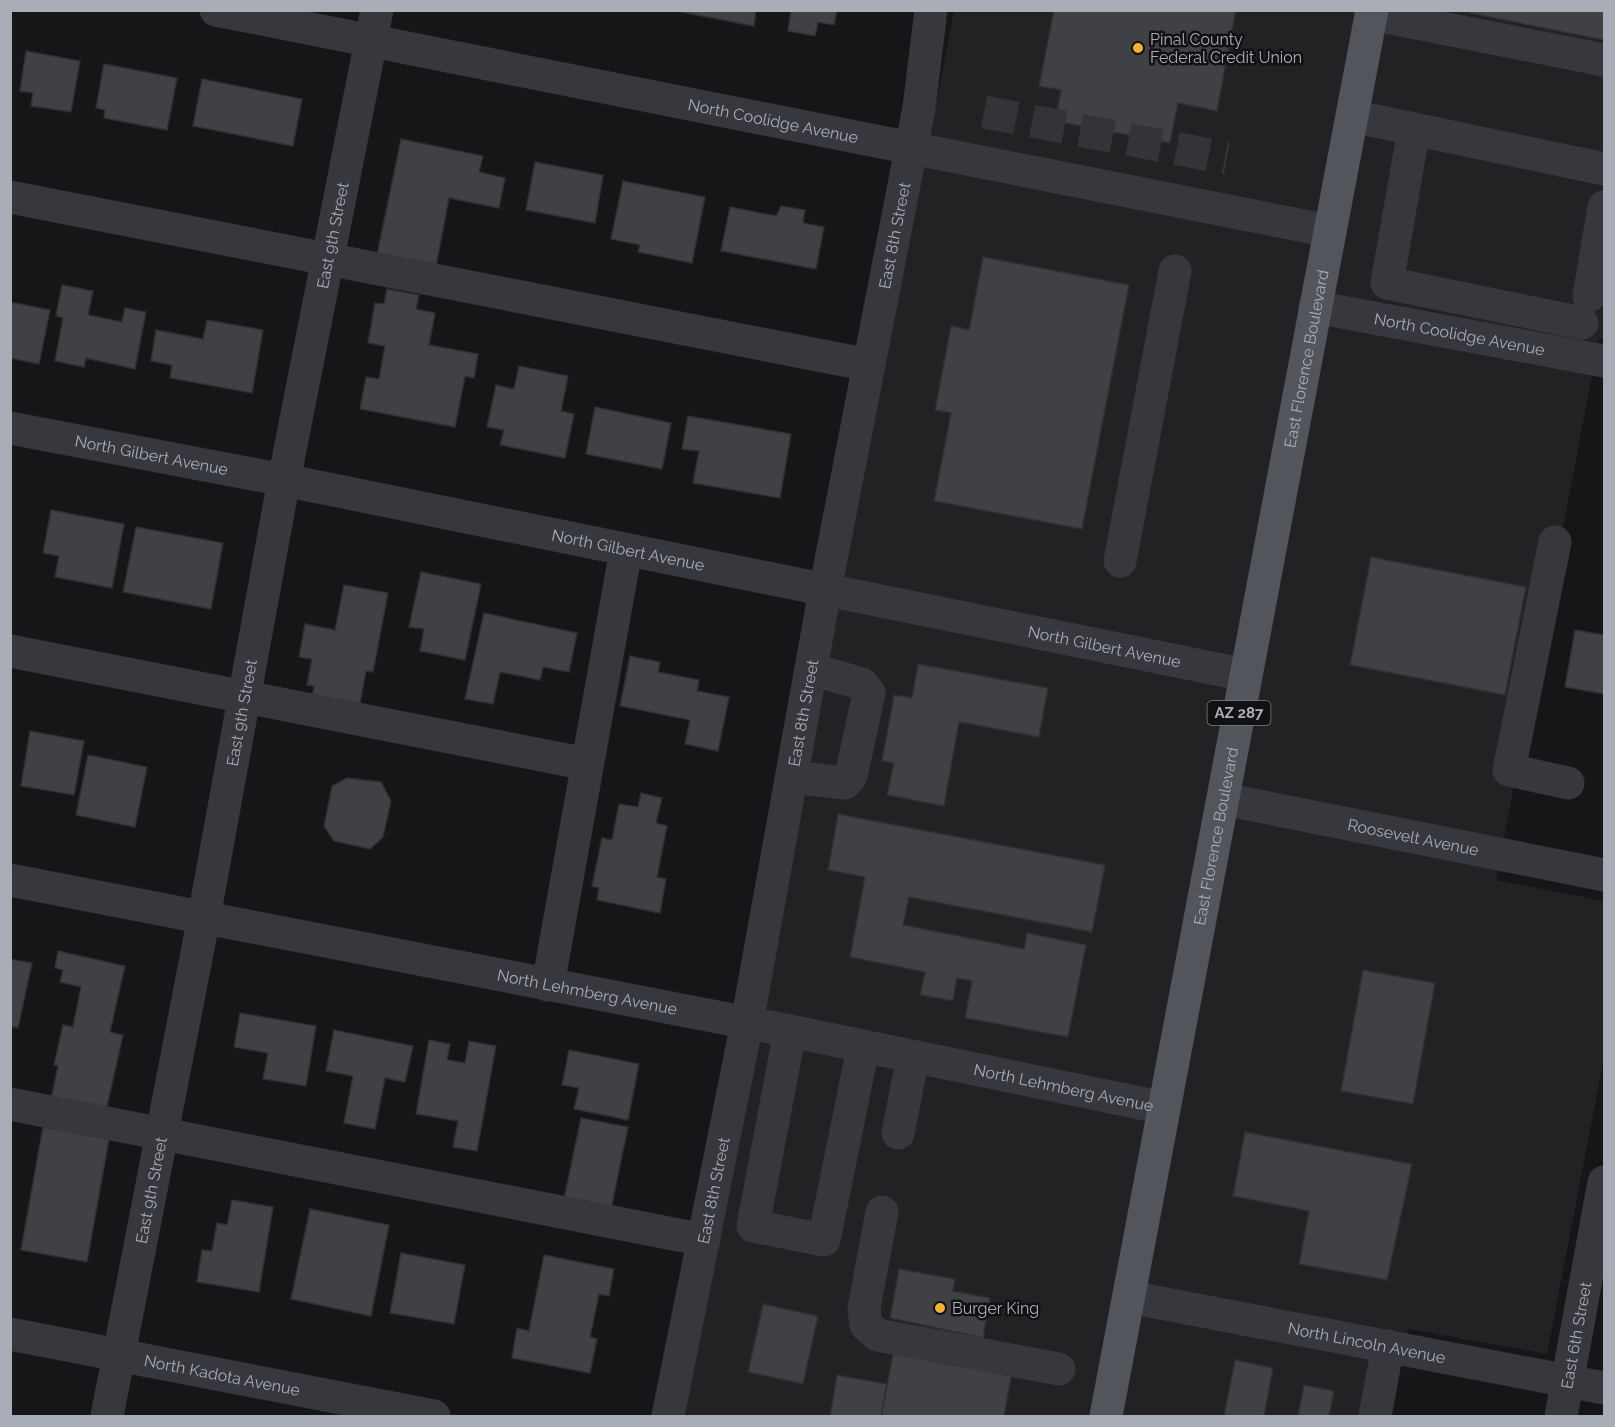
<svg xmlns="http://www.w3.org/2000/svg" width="1615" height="1427" font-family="Raleway,sans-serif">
<rect width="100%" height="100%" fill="#161618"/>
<path fill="#222225" d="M954,11H1604V339H1599L1496,880L1604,901V1058L1547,1354L1408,1329L1391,1416H683Z"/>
<g fill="#404145" stroke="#303034" stroke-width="1.5">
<path d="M671,10H756L754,26Z"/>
<path d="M791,10H837L834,25L818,22L815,36L788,31Z"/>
<path d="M1054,10H1236L1217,111L1178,103L1170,143L1055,121L1061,90L1039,86Z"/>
<path d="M1455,10H1604V40Z"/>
<path d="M26,51L80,61L71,112L31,106L33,93L20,91Z"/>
<path d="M104,64L177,78L167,130L104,118L105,110L96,108Z"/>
<path d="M202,79L302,99L293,146L193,126Z"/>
<path d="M401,139L483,156L479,172L505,178L499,208L449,198L436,266L377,255Z"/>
<path d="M535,162L603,175L595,223L526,210Z"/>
<path d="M623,181L705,197L692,263L638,252L640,245L611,239Z"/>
<path d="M781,206L805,210L803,223L824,227L816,269L721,251L730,207L776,216Z"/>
<path d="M983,257L1129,285L1082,529L934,501L951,413L935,410L951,326L969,330Z"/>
<path d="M62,285L93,291L88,315L122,322L125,308L146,312L135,369L86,358L84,367L55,361L63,318L56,316Z"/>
<path d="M387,289L419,295L416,309L435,313L429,345L478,354L474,378L465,376L455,427L360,409L366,377L379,379L385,346L368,343L375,303L384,304Z"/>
<path d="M10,302L50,310L39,364L10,358Z"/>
<path d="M207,320L263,330L252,393L170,378L172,365L151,361L156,330L203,339Z"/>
<path d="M519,366L568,376L561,411L574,414L565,458L500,445L504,430L487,427L496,385L514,389Z"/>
<path d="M595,407L671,423L662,469L586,454Z"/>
<path d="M688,416L791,434L780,498L693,483L699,451L682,449Z"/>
<path d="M51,510L124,524L112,588L55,577L59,556L43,553Z"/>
<path d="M136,527L223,543L211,609L123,592Z"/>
<path d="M1371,557L1526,587L1505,695L1350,665Z"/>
<path d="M421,572L481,584L465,660L420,651L424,629L409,627Z"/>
<path d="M344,585L388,593L373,672L366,671L359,708L312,699L314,686L307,685L312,659L299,657L305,624L335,630Z"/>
<path d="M484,613L577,633L569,672L543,667L540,680L500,672L493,704L465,699Z"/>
<path d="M1575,630L1604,635V694L1565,687Z"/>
<path d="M630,656L660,662L658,672L699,680L697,691L729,697L718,751L685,744L690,720L620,706Z"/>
<path d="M918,664L1048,688L1039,737L959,722L944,806L887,795L894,763L882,761L894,695L912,698Z"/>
<path d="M30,731L84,741L74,795L21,786Z"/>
<path d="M88,755L147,767L135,827L76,815Z"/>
<path d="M347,778L381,782L391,801L383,837L370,849L334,841L324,826L332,786Z"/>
<path d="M641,793L662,798L656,823L667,826L657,877L666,879L660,913L597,900L599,888L592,886L602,838L612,840L619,804L638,807Z"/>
<path d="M838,814L1105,865L1092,932L909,897L903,925L1024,949L1027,933L1086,945L1068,1037L965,1018L972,981L957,978L953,1001L920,995L925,972L850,957L865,877L828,870Z"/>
<path d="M58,951L125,966L110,1032L123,1035L106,1111L51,1099L58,1066L54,1065L63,1025L73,1027L81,987L60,982L63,970L55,968Z"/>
<path d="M10,959L32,963L18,1028L10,1026Z"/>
<path d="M1363,970L1435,983L1413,1104L1341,1091Z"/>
<path d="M240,1013L316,1026L306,1086L263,1079L268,1053L234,1047Z"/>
<path d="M334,1030L413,1046L405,1082L385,1078L375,1129L344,1123L353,1076L326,1071Z"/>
<path d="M429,1040L450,1044L447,1060L465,1063L469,1041L496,1046L477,1151L453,1147L458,1121L416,1114Z"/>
<path d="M569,1050L639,1064L628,1120L574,1109L579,1088L562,1085Z"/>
<path d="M581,1118L628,1127L611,1209L564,1199Z"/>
<path d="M43,1127L109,1139L87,1262L21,1250Z"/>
<path d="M1245,1132L1412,1164L1387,1280L1299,1264L1309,1211L1233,1196Z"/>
<path d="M232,1200L273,1207L259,1292L197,1282L202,1250L212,1251L217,1223L227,1225Z"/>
<path d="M310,1209L389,1225L371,1316L291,1299Z"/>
<path d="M401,1253L465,1265L454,1324L390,1313Z"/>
<path d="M544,1255L614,1269L609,1296L599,1294L590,1337L597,1339L590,1373L512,1358L517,1328L529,1331Z"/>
<path d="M899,1269L955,1279L953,1291L990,1298L983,1338L890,1318Z"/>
<path d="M763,1304L818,1316L803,1384L748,1372Z"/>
<path d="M894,1349L1012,1372L1004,1416H881Z"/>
<path d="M1235,1360L1273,1368L1264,1416H1224Z"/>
<path d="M837,1375L887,1384L881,1416H830Z"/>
<path d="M1304,1385L1334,1391L1329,1416H1298Z"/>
</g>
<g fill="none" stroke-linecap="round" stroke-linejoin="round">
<path stroke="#333438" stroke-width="33" stroke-dasharray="33 16" stroke-linecap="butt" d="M984,112L1227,158"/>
<g stroke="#37383d" stroke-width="33">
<path id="s1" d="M216,10L1329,231"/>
<path d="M1371,14L1604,60"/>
<path d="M1352,116L1604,169"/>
<path d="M1414,129L1387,283L1582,323"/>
<path d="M10,197L869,365"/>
<path d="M1589,296L1604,207"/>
<path id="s2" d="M1315,307L1604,361"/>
<path id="s3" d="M10,428L284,480L1246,675"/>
<path d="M1555,542L1509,770L1568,783"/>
<path d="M1120,561L1175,271"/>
<path d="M10,651L587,764"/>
<path d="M792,777L845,783L851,776L869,693L862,684L811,669"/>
<path id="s4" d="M1223,799L1604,875"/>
<path id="s5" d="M10,880L790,1031L1164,1108"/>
<path d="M548,985L626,550"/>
<path d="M790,1031L753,1226L824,1240L863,1048"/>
<path d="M10,1104L704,1240"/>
<path d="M898,1133L913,1057"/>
<path d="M882,1212L864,1308L866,1325L877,1335L1059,1369"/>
<path id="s6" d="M1129,1297L1604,1388"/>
<path id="s7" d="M10,1334L434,1416"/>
<path id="s8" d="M107,1416L204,917L284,480L377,10"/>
<path id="s9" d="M668,1416L747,1023L825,591L919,108L931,10"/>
<path d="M1375,1416L1388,1346"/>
<path id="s10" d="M1561,1416L1604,1182"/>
</g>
<path stroke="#53555c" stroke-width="33" id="s11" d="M1106,1416L1372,10"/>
</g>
<g fill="#f2b134" stroke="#111113" stroke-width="2">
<circle cx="1138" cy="48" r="6"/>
<circle cx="940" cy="1308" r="6"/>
</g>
<g text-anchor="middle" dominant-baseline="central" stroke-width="5" stroke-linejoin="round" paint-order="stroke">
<rect fill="#111113" stroke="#7b7e86" stroke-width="1.5" x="1207.5" y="701" width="63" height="24" rx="4.5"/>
<g font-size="15" font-weight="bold" fill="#a8adb8">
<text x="1239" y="713">AZ 287</text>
</g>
<g font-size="16" fill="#a8adb8" stroke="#111113" text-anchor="start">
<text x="1150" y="39">Pinal County<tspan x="1150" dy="18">Federal Credit Union</tspan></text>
<text x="952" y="1308">Burger King</text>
</g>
<g font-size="16" fill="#a8adb8" stroke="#111113">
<text stroke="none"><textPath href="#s1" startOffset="568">North Coolidge Avenue</textPath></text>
<text stroke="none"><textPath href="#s8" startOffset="1202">East 9th Street</textPath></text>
<text stroke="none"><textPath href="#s9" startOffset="1202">East 8th Street</textPath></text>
<text stroke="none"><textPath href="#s2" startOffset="147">North Coolidge Avenue</textPath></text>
<text stroke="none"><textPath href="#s11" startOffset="1076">East Florence Boulevard</textPath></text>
<text stroke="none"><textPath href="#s3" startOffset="144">North Gilbert Avenue</textPath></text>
<text stroke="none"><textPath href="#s3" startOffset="630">North Gilbert Avenue</textPath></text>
<text stroke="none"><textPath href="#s3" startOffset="1116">North Gilbert Avenue</textPath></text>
<text stroke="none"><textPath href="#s8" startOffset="716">East 9th Street</textPath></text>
<text stroke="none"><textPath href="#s9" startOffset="716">East 8th Street</textPath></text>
<text stroke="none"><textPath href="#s11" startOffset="590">East Florence Boulevard</textPath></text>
<text stroke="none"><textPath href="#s4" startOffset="194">Roosevelt Avenue</textPath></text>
<text stroke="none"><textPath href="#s5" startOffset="588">North Lehmberg Avenue</textPath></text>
<text stroke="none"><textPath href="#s5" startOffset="1074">North Lehmberg Avenue</textPath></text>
<text stroke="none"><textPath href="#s8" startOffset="230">East 9th Street</textPath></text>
<text stroke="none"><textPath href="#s9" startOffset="230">East 8th Street</textPath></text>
<text stroke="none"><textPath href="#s10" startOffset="82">East 6th Street</textPath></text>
<text stroke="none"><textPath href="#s6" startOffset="242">North Lincoln Avenue</textPath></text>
<text stroke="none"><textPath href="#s7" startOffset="216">North Kadota Avenue</textPath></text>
</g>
</g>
<rect width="1615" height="1427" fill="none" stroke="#a8adb8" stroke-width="24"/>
</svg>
